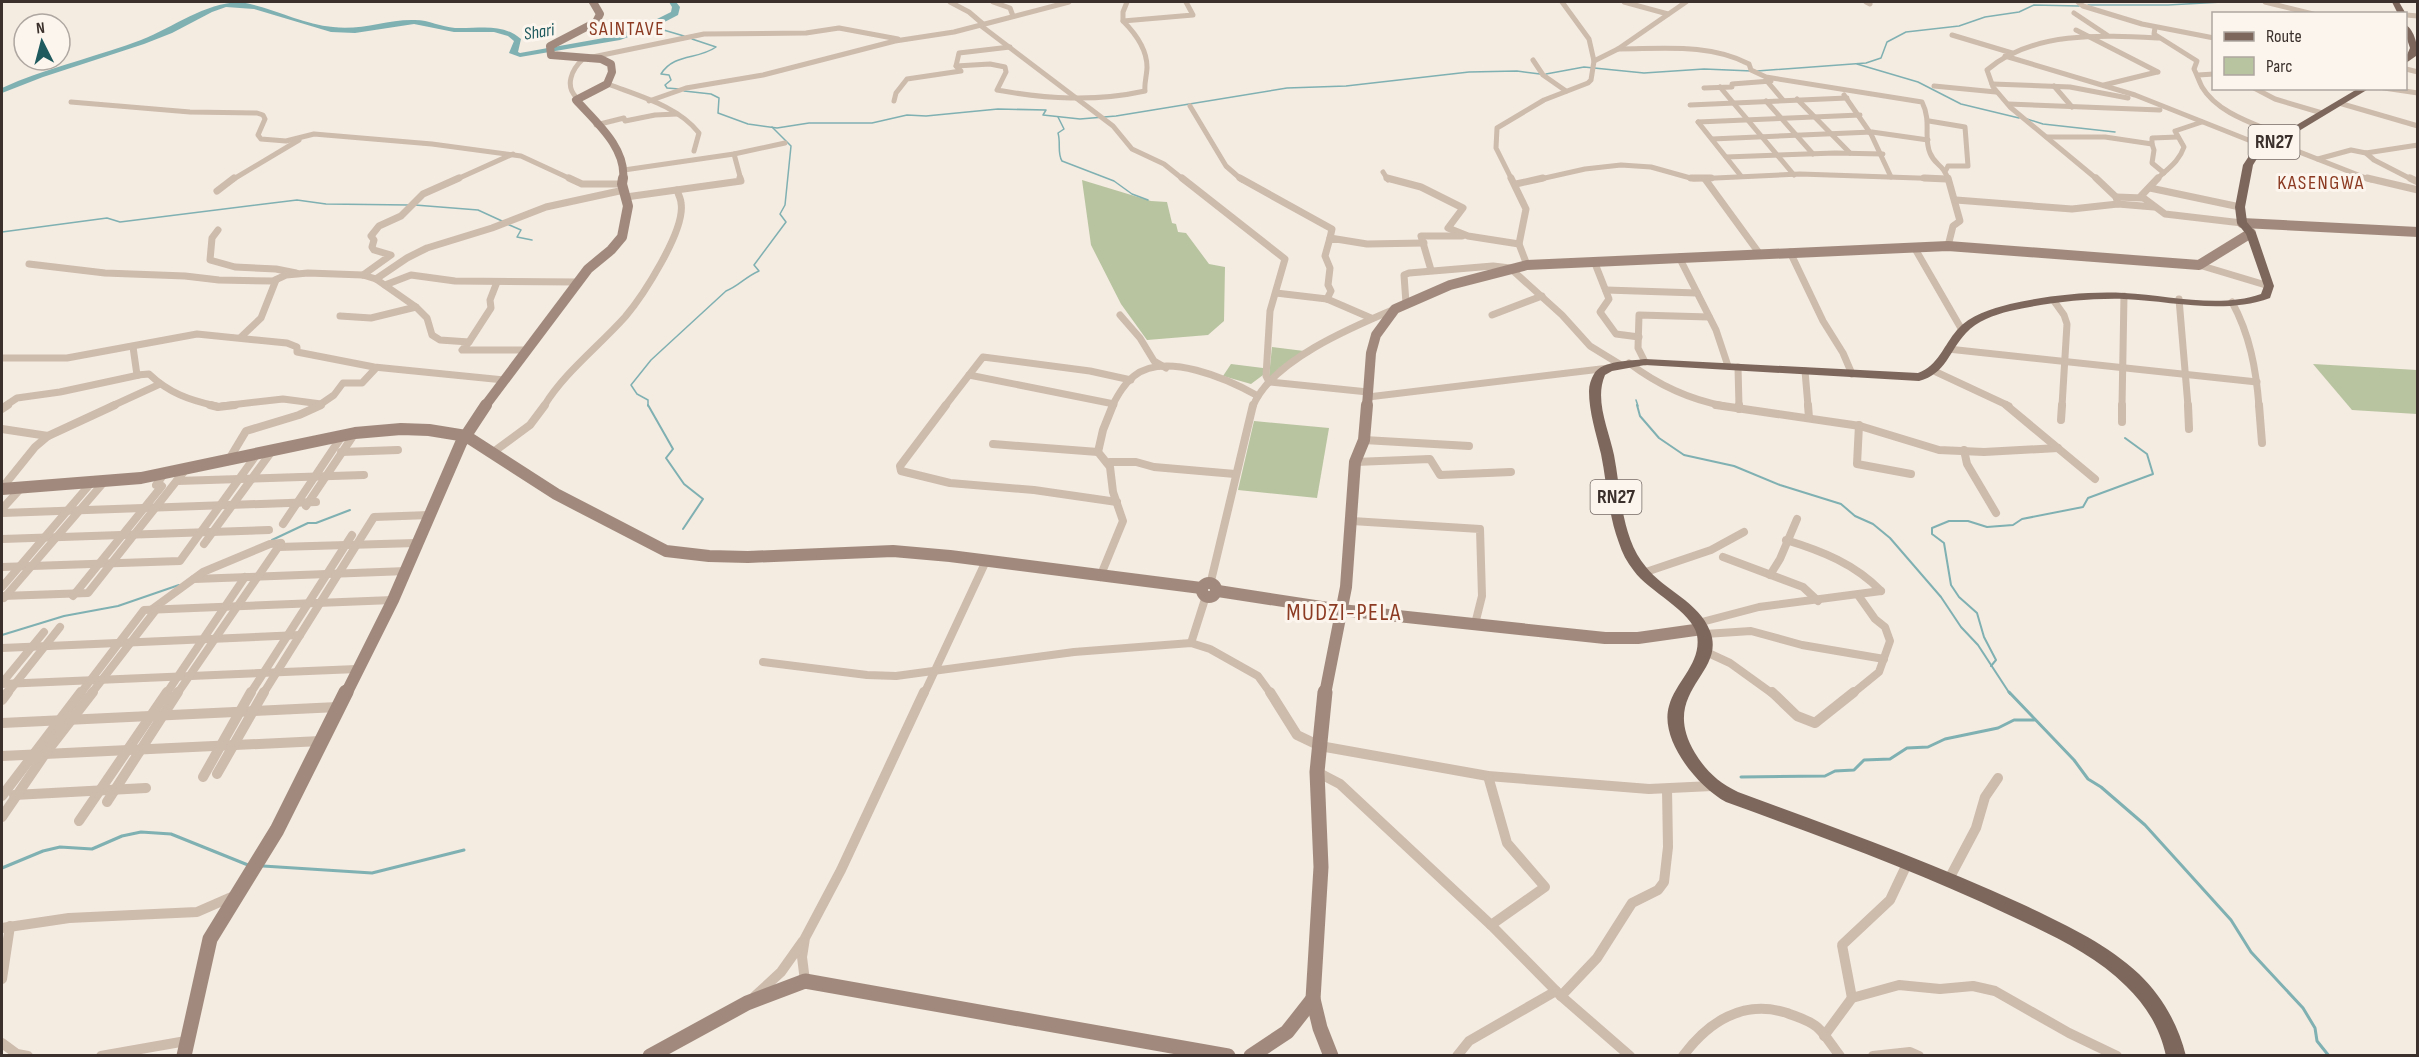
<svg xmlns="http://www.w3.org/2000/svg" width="2419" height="1057" font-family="'Sofia Sans Condensed',sans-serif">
<rect width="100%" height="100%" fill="#f4ebe1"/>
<g fill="#b8c4a0">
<path d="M1082,180L1151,201L1167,202L1172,223L1176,224L1178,232L1186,233L1209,264L1225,267L1224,321L1208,335L1147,340L1121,304L1091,245Z"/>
<path d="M1272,347L1304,351L1273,376H1269Z"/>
<path d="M1231,364L1263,368V375L1251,384L1223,376Z"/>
<path d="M2313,364L2417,370V414L2352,410Z"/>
<path d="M1254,421L1329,428L1317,498L1238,490Z"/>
</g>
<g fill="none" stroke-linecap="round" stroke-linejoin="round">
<g stroke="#7fb0b2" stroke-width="1.5">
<path d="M2088,5H2168L2222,2"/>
<path d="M650,26L684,36"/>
<path d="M1857,64L1918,82L1961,104L2019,118"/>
<path d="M1757,71L1866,63L1881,58L1887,42L1906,32L1959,26L1985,17L2019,12L2034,5L2079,6"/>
<path d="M1546,74L1584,67L1644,73L1704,69L1752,71"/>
<path d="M679,89L667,88L665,85L671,80L669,75L661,74C674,53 698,60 716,47L692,39"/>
<path d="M684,91L711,94L719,98L718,113L748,124L777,128L809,123H872L907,115L926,116L998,109L1046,110L1043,115L1080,119L1116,116L1287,88L1346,86L1469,72L1517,71L1540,74"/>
<path d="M1058,117L1064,129L1058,133C1061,143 1057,153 1062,161L1114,181L1132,194L1148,200"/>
<path d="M2027,119L2043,124L2115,132"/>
<path d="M415,205L478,210L502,221"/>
<path d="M507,224L521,230L517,237L532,240"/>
<path d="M2,232L107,218L120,222L297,200L326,204L409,205"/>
<path d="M1636,400L1638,406"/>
<path d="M648,406V400L637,394L631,385L651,360L726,291C739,286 745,277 759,271L754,265L786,222L780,214L785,205L791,146L772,127"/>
</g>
<g stroke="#7fb0b2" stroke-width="2">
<path d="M648,405L673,449L666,458L684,484L703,499L683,529"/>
<path d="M1637,405L1640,416L1659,438L1684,455L1734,466L1780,485L1841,504L1855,516L1873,524L1890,538L1941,597L1961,627L1978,645L2010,694"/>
<path d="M272,540L308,523H316L350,510"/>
<path d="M2,635L64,616L118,606L179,585"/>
<path d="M1991,666L1996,660L1984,637L1977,613L1959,597L1951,585L1944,543L1932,534V528L1949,521H1968L1987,527L2013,525L2022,519L2083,507L2088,498L2153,474L2147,454L2125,438"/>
</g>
<g stroke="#7fb0b2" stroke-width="3">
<path d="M2009,692L2074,760L2088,779L2101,787L2145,825L2231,920L2251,952L2303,1008L2315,1028L2317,1041L2329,1056"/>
<path d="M1741,777L1825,776L1835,771L1854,770L1864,760L1890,759L1907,748L1928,747L1945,739L1998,728L2014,720H2034"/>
<path d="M263,866L372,873L464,850"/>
<path d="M2,868L43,851L60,847L92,849L122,836L141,832L171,834L248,865"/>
</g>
<path fill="#7fb0b2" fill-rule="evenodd" d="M240,2C272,7 301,24 333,27C361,31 387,19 415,20C429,20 441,27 455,28C479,29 501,22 521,39L518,52L520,53L615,36L647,24L671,12L672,7L669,2H676L680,7L678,15L653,28L620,40L520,57L509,53L514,41L508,36L494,32H454L414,24L355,33L331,32L254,9L226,7L212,12L172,33L144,44L43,77L2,93V88L18,81C59,65 101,55 141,40C174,27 204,3 240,2Z"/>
<g stroke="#cdbbac" stroke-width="5">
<path d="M950,2L969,12L983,24"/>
<path d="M993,2L1010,8L1013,16"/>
<path d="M1562,2L1589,39L1594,61"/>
<path d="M1624,2L1668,14"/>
<path d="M1866,2L1870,4"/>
<path d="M2078,2L2083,6L2142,24L2214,38"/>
<path d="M2265,2L2313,14"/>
<path d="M2074,13L2107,35"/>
<path d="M2406,15L2418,16"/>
<path d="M1123,21L1193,15L1186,2"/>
<path d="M980,25L1113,126L1132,149L1164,164L1184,180"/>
<path d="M2155,28L2154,34L2197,61L2194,69C2197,75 2199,81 2202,87C2218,114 2256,124 2283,136"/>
<path d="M2076,30L2158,72"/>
<path d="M1952,35L2012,53"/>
<path d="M1618,49C1662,49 1709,43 1749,64L1751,70L1766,77L1922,102C1932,122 1923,137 1930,153C1935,166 1944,164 1948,180"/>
<path d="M2005,56L2135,95L2266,147"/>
<path d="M1533,60L1543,75L1566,91"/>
<path d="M956,66L990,64L1005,67L1006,72L997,90C1047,99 1095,102 1145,91C1144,83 1147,75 1147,67C1147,49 1135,33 1123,21V12L1127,2"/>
<path d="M2406,69L2418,72"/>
<path d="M2198,75L2214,74"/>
<path d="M1766,80L1783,100"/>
<path d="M608,84C639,96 678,106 699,133L694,151"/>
<path d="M1992,84L2070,87L2128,98"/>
<path d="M2104,85L2157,72"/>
<path d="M1934,86L1996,92"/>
<path d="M2054,86L2072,107"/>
<path d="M1720,87L1794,175"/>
<path d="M1704,88L1732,87V84L1771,81"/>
<path d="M2254,88L2275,99L2322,113"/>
<path d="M2384,88L2418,93"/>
<path d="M1844,95L1871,134L1891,177"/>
<path d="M577,98C564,86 572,69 583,59L704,34L806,33L839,28L898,39"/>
<path d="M1797,99L1850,153"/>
<path d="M649,101L686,88L763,75L895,41L954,32L1069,2"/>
<path d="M894,101L896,93L907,79L961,71L956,66L959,53L1010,47"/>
<path d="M1766,101L1813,154"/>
<path d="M71,102L190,112L257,113L263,115L265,119L258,135L261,139L286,141L314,134L432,144L521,156L573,180"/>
<path d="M2339,103L2418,126"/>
<path d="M2008,104L2160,110"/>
<path d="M1690,105L1847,98"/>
<path d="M1190,106L1226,166L1242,180"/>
<path d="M1929,121L1965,127L1968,166H1948L1946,170"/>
<path d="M1698,122L1860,115"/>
<path d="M1698,122L1741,176"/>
<path d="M596,125L624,118L625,121L655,115L677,114"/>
<path d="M2047,137H2105L2152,144V138L2178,137"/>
<path d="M1712,139L1872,132L1928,140"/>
<path d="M2274,142L2371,180"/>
<path d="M2152,144L2154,150L2152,163L2164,173"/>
<path d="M2366,153L2374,160L2413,180"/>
<path d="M734,154L741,180"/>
<path d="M1726,157L1835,153L1883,154"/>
<path d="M2318,159L2351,150L2366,153L2418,145"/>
<path d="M624,170L734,154L785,143"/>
<path d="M1383,172L1388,180"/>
<path d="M232,180L299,140"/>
<path d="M455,180L513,154"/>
<path d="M1512,180L1496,148L1497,128L1544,100L1588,83L1591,80L1594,61L1618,49L1686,2"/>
<path d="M1536,180L1585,169L1621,165L1651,167L1694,179L1800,174L1947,179"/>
<path d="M2098,180L2010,107L1993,87L1987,70C2032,31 2102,35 2159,38"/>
<path d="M2156,180C2167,169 2179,162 2184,147L2175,131L2202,122"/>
</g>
<g stroke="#cdbbac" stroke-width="7">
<path d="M569,178L582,184H622"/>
<path d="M1182,178L1285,259L1270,311L1266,376L1269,382L1368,392"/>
<path d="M1240,178L1332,229L1330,238"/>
<path d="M1387,178L1421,187L1463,208L1448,228L1468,236L1519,244"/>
<path d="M1511,178L1526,209L1519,244L1527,265"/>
<path d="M1691,178H1711"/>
<path d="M1924,178L1947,179"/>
<path d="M1948,178L1960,221L1953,226L1948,246"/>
<path d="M2158,178L2141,196L2165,214L2242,223"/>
<path d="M2367,178L2418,190"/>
<path d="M2410,178L2418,182"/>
<path d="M1705,179L1759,253"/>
<path d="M1516,184L1543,178"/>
<path d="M2150,188L2240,207"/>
<path d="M217,191L234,178"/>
<path d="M626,197L741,181L740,178"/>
<path d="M2116,197L2143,198"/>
<path d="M1956,200L2072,209L2118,204L2116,197L2096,178"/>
<path d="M2118,204L2154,207"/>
<path d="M218,230L212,238L210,260L235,267L276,269L296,273"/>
<path d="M1914,247L1962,330"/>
<path d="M1790,252L1823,321L1843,353L1852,374"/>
<path d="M1679,257L1716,330L1728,366"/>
<path d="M1594,261L1609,299L1600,312L1616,334L1639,337"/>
<path d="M29,264L105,273L185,276L219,280L273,281L286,275L308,273L363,275L376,279L416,307L427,318L432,335L440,340L469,342L462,350H525"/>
<path d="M2199,265L2269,286"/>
<path d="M1431,270L1421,236H1462"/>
<path d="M363,275L391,255L374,250L372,247L374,240L371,236L379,226L401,216L423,194L459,178"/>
<path d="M376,279L407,258L427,248L492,228L546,207L624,190"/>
<path d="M385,285L411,275L455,281L577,282"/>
<path d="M1606,290L1697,293"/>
<path d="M1276,293L1327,299L1371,318"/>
<path d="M1327,299L1331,291L1328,285L1330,268L1325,256L1330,238L1367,244L1424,243"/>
<path d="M2179,299L2188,406"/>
<path d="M2054,301L2064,315L2067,324L2062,406"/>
<path d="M2232,302C2250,335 2256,369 2259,406"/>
<path d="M1406,303L1404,275L1409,273L1493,266L1510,268L1562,315L1590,346L1621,365"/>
<path d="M1120,315L1140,338L1154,361L1166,368"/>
<path d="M1492,315L1542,296"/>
<path d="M340,316L371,318L416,307"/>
<path d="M241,337L261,318L276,280"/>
<path d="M469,342L491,308L490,300L497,282"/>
<path d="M133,347L137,375L149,374C169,393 189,400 216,406"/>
<path d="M1948,349L2257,382"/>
<path d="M2,358H67L197,334L287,343L297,347V352L374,367L504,380"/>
<path d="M1645,362L1638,348L1639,315L1709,317"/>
<path d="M1629,363C1658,385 1687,399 1724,406"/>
<path d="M1738,367L1739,406"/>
<path d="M1805,371L1808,406"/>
<path d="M1934,371L2009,406"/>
<path d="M969,375L1114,404"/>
<path d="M1368,397L1609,368"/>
<path d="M5,406L17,398L60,392L139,375"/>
<path d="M112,406L160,384"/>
<path d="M222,406L283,399L321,404"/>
<path d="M318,406L334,395L343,383H362L376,368"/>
<path d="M544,406C565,372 598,347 625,317C642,297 686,230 681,203C681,199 678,194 677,190"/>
<path d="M945,406L983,357L1090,371L1131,380"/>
<path d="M1112,406C1118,395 1124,384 1134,376C1165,351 1228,379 1258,396"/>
<path d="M1253,406C1271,361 1352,327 1395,309"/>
<path d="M2122,406L2124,296"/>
</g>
<g stroke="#cdbbac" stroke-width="8">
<path d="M210,405L218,407L235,405"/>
<path d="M946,405L900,466L901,471L950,483L1034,490L1117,502"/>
<path d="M1716,405L1860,426L1939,450L1984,452L2058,448"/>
<path d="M1739,405V409"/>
<path d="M1808,405L1809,418"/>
<path d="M2006,405L2095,479"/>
<path d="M2188,405L2189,429"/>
<path d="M2259,405L2262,443"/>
<path d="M2,409L8,405"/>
<path d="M2061,420L2062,405"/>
<path d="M2122,422V405"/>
<path d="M1859,425L1857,464L1911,474"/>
<path d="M2,429L48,436"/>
<path d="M1364,440L1469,446"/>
<path d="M993,444L1098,452"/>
<path d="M1964,450L1967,464L1996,513"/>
<path d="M341,452L398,450"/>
<path d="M492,453L530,425L545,405"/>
<path d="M228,461L246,431L299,415L321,405"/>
<path d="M1110,462H1136L1154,467L1235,474"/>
<path d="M1355,462L1430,459L1440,475L1511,472"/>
<path d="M177,481L364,475"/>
<path d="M2,488L35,447L48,436L115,405"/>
<path d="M306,506L355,433"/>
<path d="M2,509L21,488"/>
<path d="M2,513L316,502"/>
<path d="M1352,521L1480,529L1482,596L1475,624"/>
<path d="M283,524L342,436"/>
<path d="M2,539L269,530"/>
<path d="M1786,540C1822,551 1855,564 1881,591"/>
<path d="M204,544L272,451"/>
<path d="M278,547L416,543"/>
<path d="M1723,557L1803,587L1818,601"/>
<path d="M2,567L180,561L257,454"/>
<path d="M1643,573L1711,550L1744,532"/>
<path d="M1770,575L1780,559L1797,519"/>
<path d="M1100,577L1123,521L1113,492L1110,467L1098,452L1103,430L1113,405"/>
<path d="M194,579L407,571"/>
<path d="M1210,585L1253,405"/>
<path d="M2,587L91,483"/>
<path d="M2,596L88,593L186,469"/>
<path d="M73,596L162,486L156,485L164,474"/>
<path d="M4,598L104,482"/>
<path d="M151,610L203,572L270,544L281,543"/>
<path d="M1698,623L1759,607L1881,591"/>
<path d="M1705,634L1751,631L1802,645L1884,659"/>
<path d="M1191,643L1206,596"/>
<path d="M2,648L300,635"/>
<path d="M1704,651L1730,663L1773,694"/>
<path d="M763,662L867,675L896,676L1074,652L1191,643L1210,649L1258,676L1271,694"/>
<path d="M2,683L44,632"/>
<path d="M2,684L357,669"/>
<path d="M7,694L60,627"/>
<path d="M80,694L144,610L393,600"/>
<path d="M91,694L155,611"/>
<path d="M166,694L245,577"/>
<path d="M177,694L281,543"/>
<path d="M250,694L352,535"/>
<path d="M263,694L374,517L430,515"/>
<path d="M924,694L986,561"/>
<path d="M1852,694L1879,672L1890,641L1885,627L1875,619L1858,595"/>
</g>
<g stroke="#cdbbac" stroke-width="10">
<path d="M1270,692L1297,735L1320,746L1488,776L1649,789L1712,786"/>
<path d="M1772,692L1797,716L1815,723L1854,692"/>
<path d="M2,700L8,692"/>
<path d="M2,723L338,707"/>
<path d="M2,756L321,741"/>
<path d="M1317,772L1340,784L1491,925L1561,996L1630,1056"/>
<path d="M217,774L264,692"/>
<path d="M1488,776L1507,843L1545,887L1491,925"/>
<path d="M203,777L251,692"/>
<path d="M14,795L146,788"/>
<path d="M2,796L81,692"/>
<path d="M107,802L178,692"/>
<path d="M2,817L45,754L93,692"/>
<path d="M79,821L167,692"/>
<path d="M1949,879L1976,828L1985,797L1998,778"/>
<path d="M2,928L69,918L197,912L236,895"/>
<path d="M2,979L10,926"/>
<path d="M805,981L802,957L805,938L841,870L924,692"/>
<path d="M755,996L781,972L803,941"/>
<path d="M1561,996L1597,958L1632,903L1658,890L1664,882L1668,847L1667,789"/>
<path d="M1852,998L1842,945L1890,900L1908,862"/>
<path d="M1824,1036L1852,998L1899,985L1940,989L1973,986L1995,991L2069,1033L2117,1056"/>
<path d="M2,1043L17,1054L28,1056"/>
<path d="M101,1056L186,1041"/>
<path d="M1457,1056L1469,1041L1556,991"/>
<path d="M1683,1056C1708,1022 1743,999 1787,1013C1797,1017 1809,1020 1817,1027C1826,1035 1832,1046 1840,1056"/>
<path d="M1873,1056L1910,1052L1919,1056"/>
</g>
<path stroke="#a18a7d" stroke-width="8" d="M593,2L600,14L596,22L550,46L551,55L601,59L611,64L612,72L607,84L576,100C596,122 627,148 623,180"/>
<g stroke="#a18a7d" stroke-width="10">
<path d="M2242,223L2418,232"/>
<path d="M485,406L588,269L611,250L622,237L628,206L622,184L623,178"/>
<path d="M1367,406L1371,353L1376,335L1395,309L1450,285L1527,265L1948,246L2199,265L2251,233"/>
</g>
<g stroke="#a18a7d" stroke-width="12">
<path d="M2,489L141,478L355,433L401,429L429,430L466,436L556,494L666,551L709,556L748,557L893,551L950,556L1201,588"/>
<circle cx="1209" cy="590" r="7"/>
<path d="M1218,591L1341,610L1605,638H1638L1702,629"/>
<path d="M346,694L393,600L461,443L486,405"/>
<path d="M1325,694L1346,587L1355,462L1364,440L1367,405"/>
</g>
<g stroke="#a18a7d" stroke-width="15">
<path d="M1325,692L1317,772L1321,867L1313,999L1320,1028L1331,1056"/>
<path d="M184,1056L210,939L277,830L346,692"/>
<path d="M650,1056L747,1003L805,981L1228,1056"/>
<path d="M1251,1056L1287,1032L1313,999"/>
</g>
<g fill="#7d675c" fill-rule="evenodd">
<path d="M2392,2H2399L2406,14V15L2398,14Z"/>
<path d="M2406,25C2414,30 2419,46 2416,56L2406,63V57L2410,48L2406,36Z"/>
<path d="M2359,88H2370L2269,149L2258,157L2253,165L2245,207L2247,222L2256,233L2274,286L2270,298C2223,315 2172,301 2124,299C2087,298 2046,303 2010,311C1994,315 1977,321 1966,333C1949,351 1946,374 1919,381L1645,365L1612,371L1605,375C1594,400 1609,430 1614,455C1621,491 1621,538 1646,567C1664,590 1699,602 1710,631C1727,674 1658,691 1695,753C1706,771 1719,783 1738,792C1833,827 1929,861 2022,904C2062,923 2106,943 2139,974C2162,996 2178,1024 2186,1056H2166C2160,1028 2146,1005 2126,986C2094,954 2050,934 2009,915C1917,871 1822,837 1726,802C1698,787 1659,740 1669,706C1676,681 1702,663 1697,635C1692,611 1648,591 1634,571C1627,562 1622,553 1619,543C1608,514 1607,483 1601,454C1596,433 1589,412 1589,391C1589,385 1591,379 1594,374C1602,360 1631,361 1645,359L1918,373C1938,366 1944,345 1957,330C1970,315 1991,309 2010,304C2046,296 2087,291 2124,293C2168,295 2218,309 2261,294L2264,286L2246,234L2237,223L2235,207L2243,165L2251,153L2263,145Z"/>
</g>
</g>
<g text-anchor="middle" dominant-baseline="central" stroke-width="6" stroke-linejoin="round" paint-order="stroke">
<g font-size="18" font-style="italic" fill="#1f5a5e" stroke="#fbf5ee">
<text transform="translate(539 32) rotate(-9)">Shari</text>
</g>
<g font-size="20" letter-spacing="1.5" fill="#8c3b22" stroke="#fbf5ee">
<text x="627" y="29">SAINTAVE</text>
<text x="2321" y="183">KASENGWA</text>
</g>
<g fill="#fbf5ee" stroke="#756b66" stroke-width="1.5">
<rect x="2248.5" y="125" width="51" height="34" rx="4.5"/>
<rect x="1590.5" y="480" width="51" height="34" rx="4.5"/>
</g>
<g font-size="20" font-weight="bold" fill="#3b302b">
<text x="2274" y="142">RN27</text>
<text x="1616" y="497">RN27</text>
</g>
<g font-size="24" letter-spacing="1.5" fill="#8c3b22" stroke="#fbf5ee">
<text x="1344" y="612">MUDZI-PELA</text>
</g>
</g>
<rect width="2419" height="1057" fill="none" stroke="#3b302b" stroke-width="6"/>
<rect x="2212" y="12" width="195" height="78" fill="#fbf5ee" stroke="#aea6a0" stroke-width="1.5"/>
<rect x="2224" y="32" width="30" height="9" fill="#7d675c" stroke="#aea6a0" stroke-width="1.5"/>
<text x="2266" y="42" font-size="18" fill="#3b302b">Route</text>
<rect x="2224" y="57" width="30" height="18" fill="#b8c4a0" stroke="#aea6a0" stroke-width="1.5"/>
<text x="2266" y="72" font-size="18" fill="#3b302b">Parc</text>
<g transform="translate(42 42) rotate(354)"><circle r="28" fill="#fbf5ee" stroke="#aea6a0" stroke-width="1.5"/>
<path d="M0-4.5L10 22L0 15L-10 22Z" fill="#1f5a5e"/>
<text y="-9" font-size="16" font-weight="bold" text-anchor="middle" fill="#3b302b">N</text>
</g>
</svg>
